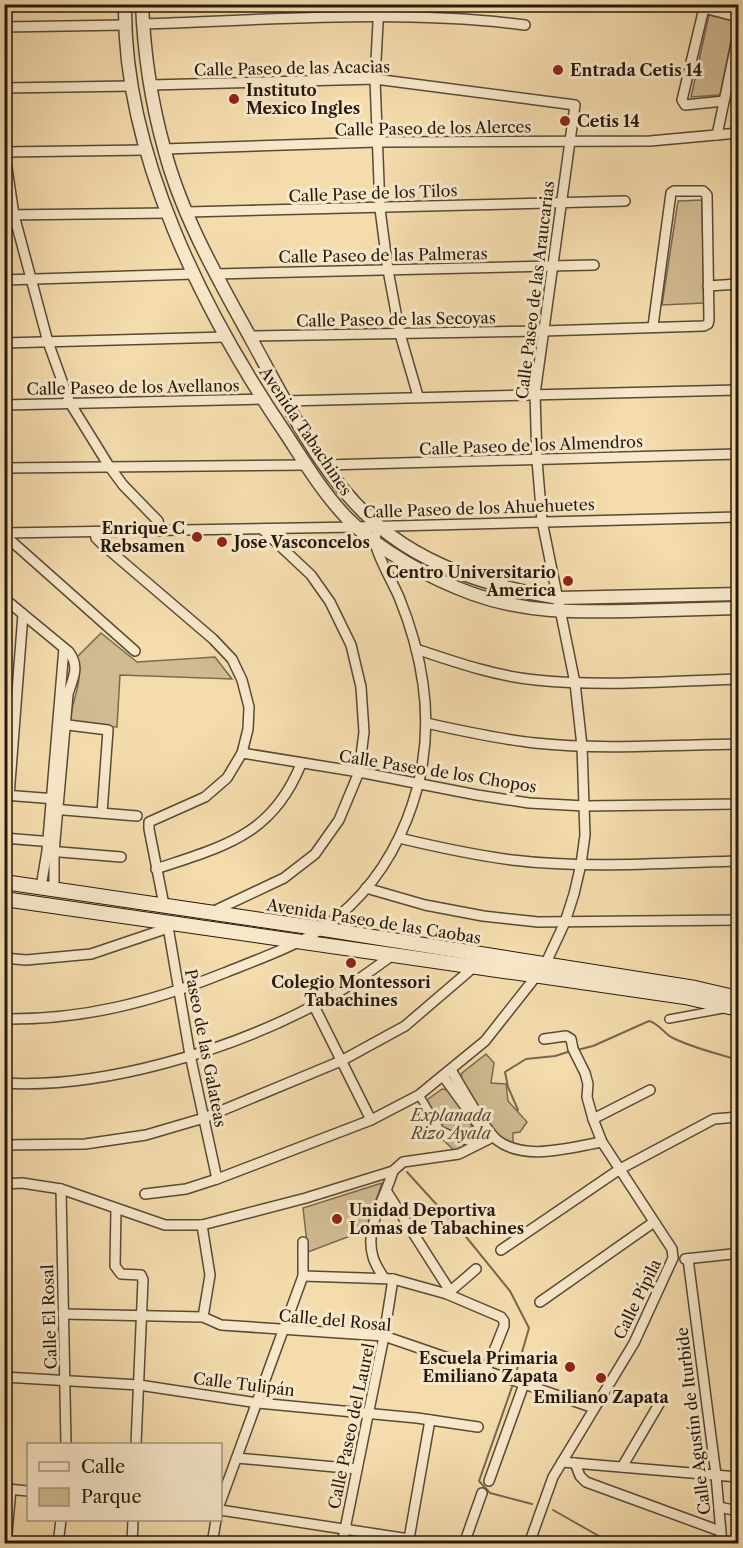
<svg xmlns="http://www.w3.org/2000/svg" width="743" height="1548" font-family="'Libre Caslon Text',serif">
<rect width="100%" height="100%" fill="#f4dcad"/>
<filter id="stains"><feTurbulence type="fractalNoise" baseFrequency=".00333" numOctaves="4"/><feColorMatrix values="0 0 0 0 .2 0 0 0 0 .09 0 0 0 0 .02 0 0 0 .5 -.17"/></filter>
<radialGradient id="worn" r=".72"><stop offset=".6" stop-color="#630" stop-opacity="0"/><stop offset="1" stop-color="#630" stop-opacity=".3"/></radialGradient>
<g fill="#d1bb92" stroke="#7a6a50" stroke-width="1.5">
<path d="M709,15L735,21L720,95L691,97Z"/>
<path d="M702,200L704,303L662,305L678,201Z"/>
<path d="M101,633L137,662L215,657L232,679L120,675L117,727L70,724C71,697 85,685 76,658Z"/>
<path d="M486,1054L494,1063L491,1083L506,1084L508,1101L527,1122L520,1132L513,1133V1144L500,1139L460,1080L462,1073Z"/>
<path d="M442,1089L448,1090C463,1111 488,1133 457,1153L439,1136L420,1105Z"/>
<path d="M382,1183L366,1230L308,1252L303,1208Z"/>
</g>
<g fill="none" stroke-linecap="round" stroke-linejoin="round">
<g stroke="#76674d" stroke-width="2">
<path d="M577,1050L593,1046L649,1021C658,1023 663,1032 671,1037C692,1048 716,1053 738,1060"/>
<path d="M518,1110L508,1087L505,1072L526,1059L555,1056L571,1051"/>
<path d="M407,1172L467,1238L510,1291L529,1328L516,1373"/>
<path d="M512,1387L479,1481L490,1493L532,1504"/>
<path d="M553,1510L613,1544"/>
</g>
<g stroke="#584a36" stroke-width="10">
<g id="pedestrian">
<path d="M669,1019L723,1009"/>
<path d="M419,1095L440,1130L457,1138L472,1142"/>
</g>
</g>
<g stroke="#584a36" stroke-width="12">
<g id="minor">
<path d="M379,4L375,79L380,209L388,270L400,334L418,396"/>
<path d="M143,24C270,20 399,9 525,25"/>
<path d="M4,27L125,25"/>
<path d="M4,88L132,86"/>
<path d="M724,101L685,105L682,100L704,8L738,17"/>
<path d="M717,135L738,35"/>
<path d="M4,148L14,215L48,342L70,403L109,466L123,485L158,521L161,531"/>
<path d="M164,149L376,142L650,141L738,133"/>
<path d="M4,152L146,150"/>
<path d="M187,212L625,201"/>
<path d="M4,215L168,213"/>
<path d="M215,274L594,265"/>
<path d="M4,280L194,274"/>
<path d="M708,286L738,284"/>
<path d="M250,336L543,331L704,326L708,324L709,320L707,195L703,191H674L671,193L653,326"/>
<path d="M4,343L226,337"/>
<path d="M285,401L738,390"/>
<path d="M4,405L262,399"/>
<path d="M325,465L738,454"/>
<path d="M4,468L305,465"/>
<path d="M4,528L9,539L135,651"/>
<path d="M95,532L96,538L102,544L213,639L232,659L242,680L249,707L248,729L242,753L227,778L205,797L149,822V829L164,905"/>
<path d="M4,533L356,527L738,517"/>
<path d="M6,600L69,652C80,667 73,678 68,694L54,852V889"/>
<path d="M416,649C455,662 495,676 536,680C603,687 672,681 738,679"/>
<path d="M426,723C462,731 498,739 535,743C602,750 671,745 738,744"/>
<path d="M60,724L108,730L102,813"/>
<path d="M242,753L359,772L477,795L529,803L585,806L738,804"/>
<path d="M4,795L56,799"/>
<path d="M9,796L23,614"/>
<path d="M52,809L137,816"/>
<path d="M4,838L53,842"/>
<path d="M399,838C437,847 474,855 512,860C587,869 664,863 738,861"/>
<path d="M48,851L121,857"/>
<path d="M156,869C224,846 272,836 301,764"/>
<path d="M41,887L47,851L64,648"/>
<path d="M366,888L425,905L483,916L538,922L738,920"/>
<path d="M212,912L284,878L315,854L339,820L359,772L364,732L361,687L351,645L330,602L311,575L262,529"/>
<path d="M167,921L190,1055L217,1179"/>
<path d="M4,958L26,960L91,954L168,928"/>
<path d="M314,1006L371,1120"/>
<path d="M4,1019C83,1020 152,1002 224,973C254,961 298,945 323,928C400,874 436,775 423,684C419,655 410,624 399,597C392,581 379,560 375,543C374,538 377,531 378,526"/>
<path d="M451,1070C461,1086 485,1130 497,1140C525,1162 571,1147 602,1142"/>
<path d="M443,1076L486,1135"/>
<path d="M4,1083C102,1089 227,1051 313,1006C342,992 368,973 394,954"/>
<path d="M593,1119L650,1090"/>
<path d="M4,1145L85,1144L146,1135L204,1118L341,1061L405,1026L475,966"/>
<path d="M4,1184L22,1183L61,1189L165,1225H202L306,1198L393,1171L403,1162L459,1154L489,1139L492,1135"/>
<path d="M61,1189L66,1444"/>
<path d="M387,1192L450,1291"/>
<path d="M145,1194L186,1189L217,1179L371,1120L419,1095L485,1041L545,965L565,922L574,894L581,864L585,835L582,746L575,683L542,521L537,460L535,394L575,105L375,79L151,85"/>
<path d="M116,1209L115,1266L121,1274L141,1275L143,1280L136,1444"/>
<path d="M202,1225L210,1275L203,1317"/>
<path d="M501,1250L620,1169L714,1119L738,1117"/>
<path d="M685,1259L732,1254L738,1251"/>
<path d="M688,1259L716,1475L722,1544"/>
<path d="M303,1276L393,1279L447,1294L501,1317L504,1321V1326L486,1371"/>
<path d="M384,1278C380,1272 375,1264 373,1257C364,1227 385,1199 393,1171"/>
<path d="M447,1294L476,1269"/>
<path d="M540,1302L654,1222"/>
<path d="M63,1314L203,1317L221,1325L384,1336L594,1408"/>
<path d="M4,1377L139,1385L258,1403L417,1418L478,1427"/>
<path d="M237,1458L357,1469"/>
<path d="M562,1462L738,1477"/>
<path d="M575,1463L580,1476L586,1482L720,1531"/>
<path d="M622,1467L662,1399"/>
<path d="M489,1481L524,1384"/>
<path d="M7,1489L28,1491"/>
<path d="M220,1503L303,1276V1242"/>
<path d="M719,1507L738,1511"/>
<path d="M220,1510L409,1539"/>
<path d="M409,1539L430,1420"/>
<path d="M6,1544L11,1489"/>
<path d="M58,1544L61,1520"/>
<path d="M132,1544L133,1520"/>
<path d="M212,1544L216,1520"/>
<path d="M342,1544L384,1336L393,1279"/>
<path d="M464,1544L482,1493"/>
<path d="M529,1544L553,1477L634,1343L673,1258L672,1249L602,1142L593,1119L587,1097L588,1084L585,1073L573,1049L571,1039L566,1036L544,1039"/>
</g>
</g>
<g stroke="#584a36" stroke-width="15">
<g id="tertiary">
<path d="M125,4C123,154 204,313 286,434C305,463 323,493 347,518C378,550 431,579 473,594C526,613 575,612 630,611C666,610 702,609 738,608"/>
<path d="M142,4C144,52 151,101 164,148C181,214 217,277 250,337C289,407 325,486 390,535C438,571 501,589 559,598L738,594"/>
</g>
</g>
<g stroke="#241a0e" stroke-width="16">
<g id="secondary">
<path d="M4,882L323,929L695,988L738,998"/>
<path d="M4,899L685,997L738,1009"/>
</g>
</g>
<use href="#pedestrian" stroke="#f8e8ca" stroke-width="7"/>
<use href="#minor" stroke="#f8e8ca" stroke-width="9"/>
<use href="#tertiary" stroke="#f8e8ca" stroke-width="12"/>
<use href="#secondary" stroke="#f8e8ca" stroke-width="14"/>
</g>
<g fill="#8f2418" stroke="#f8e8ca" stroke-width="2">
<circle cx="558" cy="70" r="6"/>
<circle cx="234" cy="99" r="6"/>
<circle cx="565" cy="121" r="6"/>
<circle cx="197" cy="537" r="6"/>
<circle cx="222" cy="542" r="6"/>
<circle cx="568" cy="581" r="6"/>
<circle cx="351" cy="963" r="6"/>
<circle cx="337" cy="1219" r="6"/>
<circle cx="570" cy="1367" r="6"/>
<circle cx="601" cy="1378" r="6"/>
</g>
<g text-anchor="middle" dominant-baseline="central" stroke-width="6" stroke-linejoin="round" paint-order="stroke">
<g font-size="16" fill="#241a0e" stroke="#f8e8ca">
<text transform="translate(292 68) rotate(-1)">Calle Paseo de las Acacias</text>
<text transform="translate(433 128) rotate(-1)">Calle Paseo de los Alerces</text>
<text transform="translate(373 193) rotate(-2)">Calle Pase de los Tilos</text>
<text transform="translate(383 255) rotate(-1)">Calle Paseo de las Palmeras</text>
<text transform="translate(535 290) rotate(-83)">Calle Paseo de las Araucarias</text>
<text transform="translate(396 319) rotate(-1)">Calle Paseo de las Secoyas</text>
<text transform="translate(133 387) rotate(-1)">Calle Paseo de los Avellanos</text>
<text transform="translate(306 431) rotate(56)">Avenida Tabachines</text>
<text transform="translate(531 445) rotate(-2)">Calle Paseo de los Almendros</text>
<text transform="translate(479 508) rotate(-2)">Calle Paseo de los Ahuehuetes</text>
<text transform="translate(438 771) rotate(9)">Calle Paseo de los Chopos</text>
<text transform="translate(374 921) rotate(9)">Avenida Paseo de las Caobas</text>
<text transform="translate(206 1048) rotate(79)">Paseo de las Galateas</text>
<text transform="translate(637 1299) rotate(-64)">Calle Pípila</text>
<text transform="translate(49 1317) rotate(-92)">Calle El Rosal</text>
<text transform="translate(335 1320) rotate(5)">Calle del Rosal</text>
<text transform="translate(244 1384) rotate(7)">Calle Tulipán</text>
<text transform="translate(693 1421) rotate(-97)">Calle Agustín de Iturbide</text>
<text transform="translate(351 1426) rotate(-78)">Calle Paseo del Laurel</text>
</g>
<g font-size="16" font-weight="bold" fill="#241a0e" stroke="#f8e8ca" text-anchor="start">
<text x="570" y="70">Entrada Cetis 14</text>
<text x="246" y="90">Instituto<tspan x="246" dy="18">Mexico Ingles</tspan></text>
<text x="577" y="121">Cetis 14</text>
<text x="185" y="528" text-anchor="end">Enrique C<tspan x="185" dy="18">Rebsamen</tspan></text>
<text x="234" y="542">Jose Vasconcelos</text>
<text x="556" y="572" text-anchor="end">Centro Universitario<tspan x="556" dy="18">America</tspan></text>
<text x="351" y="982" text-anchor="middle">Colegio Montessori<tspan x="351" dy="18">Tabachines</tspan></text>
<text x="349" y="1210">Unidad Deportiva<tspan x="349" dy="18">Lomas de Tabachines</tspan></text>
<text x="558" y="1358" text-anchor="end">Escuela Primaria<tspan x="558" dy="18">Emiliano Zapata</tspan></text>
<text x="601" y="1397" text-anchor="middle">Emiliano Zapata</text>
</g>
<g font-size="16" font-style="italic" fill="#584a36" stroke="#f8e8ca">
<text x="451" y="1115">Explanada<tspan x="451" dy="18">Rizo Ayala</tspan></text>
</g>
</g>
<rect width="743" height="1548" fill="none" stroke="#f4dcad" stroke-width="24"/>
<rect x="6" y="6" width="731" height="1536" fill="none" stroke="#241a0e" stroke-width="3"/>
<rect x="12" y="12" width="719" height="1524" fill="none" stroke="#241a0e" stroke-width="1.5"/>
<rect x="27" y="1443" width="195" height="78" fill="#f8e8ca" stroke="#a3967f" stroke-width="1.5"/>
<rect x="39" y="1462" width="30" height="9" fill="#f8e8ca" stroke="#a3967f" stroke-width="1.5"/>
<text x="81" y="1473" font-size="18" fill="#241a0e">Calle</text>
<rect x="39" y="1488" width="30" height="18" fill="#d1bb92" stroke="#a3967f" stroke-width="1.5"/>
<text x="81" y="1503" font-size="18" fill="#241a0e">Parque</text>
<rect width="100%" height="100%" filter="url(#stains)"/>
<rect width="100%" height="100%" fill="url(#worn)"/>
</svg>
